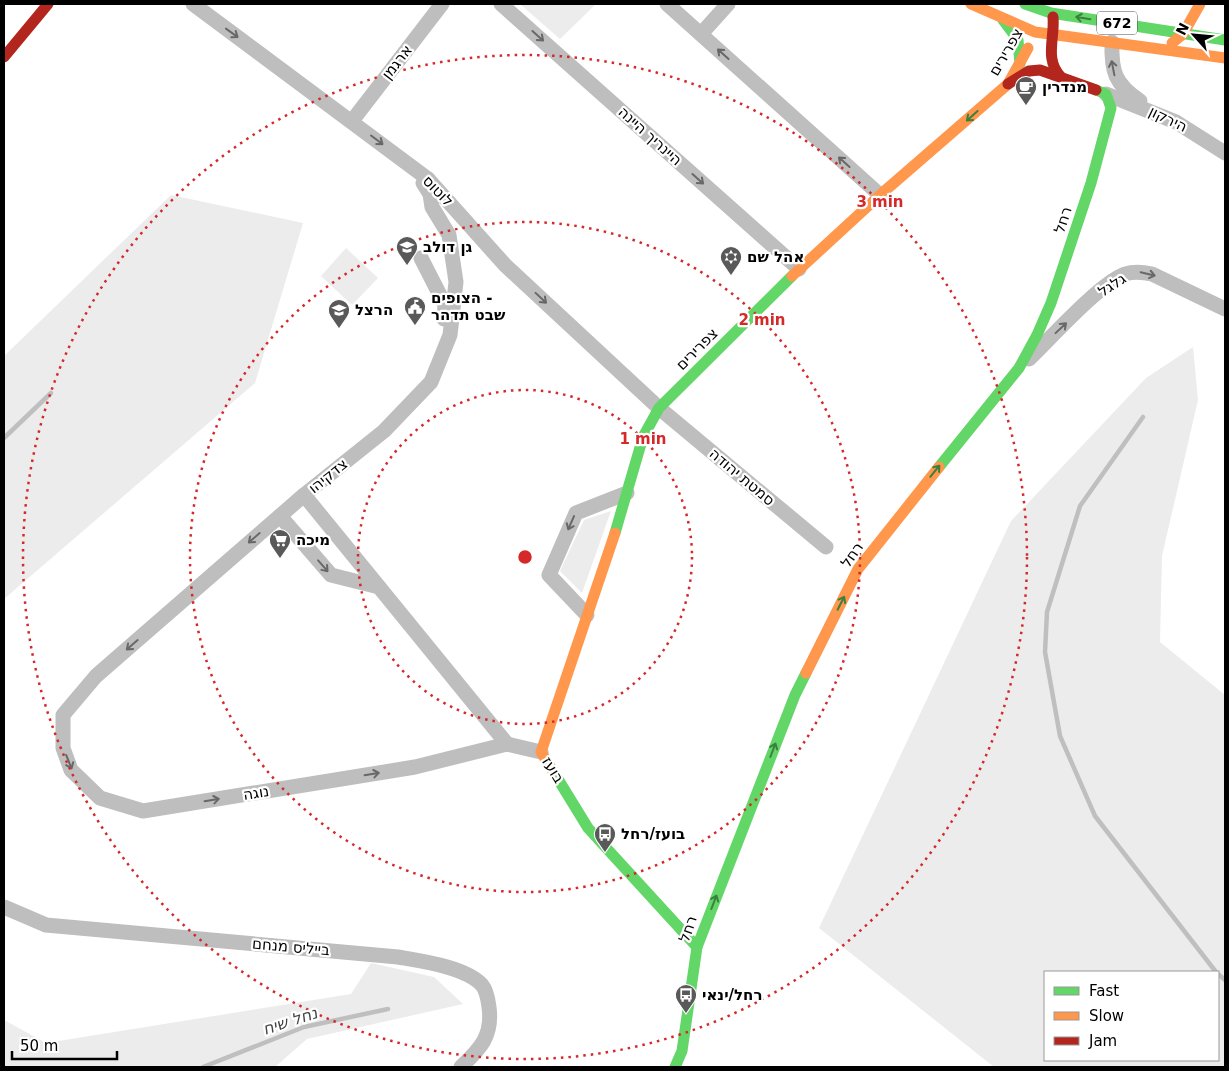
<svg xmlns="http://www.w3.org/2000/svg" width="1229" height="1071" font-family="'DejaVu Sans',Heebo,sans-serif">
<rect width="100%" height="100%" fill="#fff"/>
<g fill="#ececec" fill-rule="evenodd">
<path d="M520,4H596L560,39Z"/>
<path d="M171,195L303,223L255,383L4,599V356Z"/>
<path d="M346,248L378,278L352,305L321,276Z"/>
<path d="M1193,347L1198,400L1162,556L1160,642L1225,695V1067H994L819,928L1011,521L1146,378ZM1218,972V1060H1045V972Z"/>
<path d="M611,511L582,593L560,571L584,520Z"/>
<path d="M371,963L434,977L463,1004L307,1039L275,1067H4V1020L46,1043L351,994Z"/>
</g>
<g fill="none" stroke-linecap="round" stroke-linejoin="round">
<g stroke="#bfbfbf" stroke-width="4.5">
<path d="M1143,417L1080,506L1047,612L1045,652L1060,736L1095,816L1216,972"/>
<path d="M4,438L51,393"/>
<path d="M1218,974L1225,980"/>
<path d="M203,1067L304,1027L388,1009"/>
</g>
<g stroke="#bebebe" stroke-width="15">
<path d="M193,4L428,179L505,265L659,408L826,547"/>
<path d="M501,4L799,269"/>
<path d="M667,4L880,195"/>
<path d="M701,34L728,4"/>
<path d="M1112,42C1111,72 1115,84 1140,101"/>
<path d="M1106,94L1176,122L1225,153"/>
<path d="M352,121L442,4"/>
<path d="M428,179L423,183L430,194L432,207L449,235L456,282L450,335L431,382L384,431L304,495L96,676L63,715V748L71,770L100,798L143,811L415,767L507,744"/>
<path d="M421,258L445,305L444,319"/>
<path d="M1029,359C1051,338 1099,284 1125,274C1134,271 1143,272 1152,274L1225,309"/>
<path d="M304,495L507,744L541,752"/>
<path d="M280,516L331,575L379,587"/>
<path d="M587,615L549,575L576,513L627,493"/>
<path d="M4,907L46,925L398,957C421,961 466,967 482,985C487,991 488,1000 489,1007C493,1036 480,1049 461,1067"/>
</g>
<g stroke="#63d668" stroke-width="11">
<path d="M1025,4L1051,13L1225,40"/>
<path d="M1003,20L1018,40L1020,64"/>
<path d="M939,467L1019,368L1037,335L1051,303L1091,183L1111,108L1106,94L1096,90"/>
<path d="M615,533L643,437L659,408L792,276"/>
<path d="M553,771L588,828L697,947"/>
<path d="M675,1067L682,1051L697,947L795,695L806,673"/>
</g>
<g stroke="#ff974d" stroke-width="11">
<path d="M971,4L1035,32L1225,58"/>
<path d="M1172,43L1183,34L1200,4"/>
<path d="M792,276L880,195L1008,84L1028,48"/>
<path d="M806,673L858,569L939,467"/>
<path d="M553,771L541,752L615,533"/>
</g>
<g stroke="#b3261e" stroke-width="11">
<path d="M1053,17C1055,39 1044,59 1061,77"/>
<path d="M4,57L48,4"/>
<path d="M1008,84L1029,71L1040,70L1096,90"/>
</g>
</g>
<defs><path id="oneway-shaft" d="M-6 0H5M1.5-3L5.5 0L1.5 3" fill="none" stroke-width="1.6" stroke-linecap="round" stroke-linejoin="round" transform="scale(1.25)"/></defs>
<g stroke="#3b803e">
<use href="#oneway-shaft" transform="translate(1083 18) rotate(-171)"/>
<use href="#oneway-shaft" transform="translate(972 116) rotate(138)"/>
<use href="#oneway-shaft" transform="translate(935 471) rotate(-51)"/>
<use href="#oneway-shaft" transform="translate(841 603) rotate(-63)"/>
<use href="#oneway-shaft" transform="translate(773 750) rotate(-69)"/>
<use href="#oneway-shaft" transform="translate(714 902) rotate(-69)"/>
</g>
<g stroke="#686868">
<use href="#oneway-shaft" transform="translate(232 33) rotate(36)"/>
<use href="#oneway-shaft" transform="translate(538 36) rotate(42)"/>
<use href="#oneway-shaft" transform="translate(723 54) rotate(-138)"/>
<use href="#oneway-shaft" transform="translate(1113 68) rotate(-101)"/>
<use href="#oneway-shaft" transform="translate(377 140) rotate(37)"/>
<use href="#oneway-shaft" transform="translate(844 162) rotate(-138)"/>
<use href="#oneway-shaft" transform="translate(698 179) rotate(42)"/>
<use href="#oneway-shaft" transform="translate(1148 274) rotate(13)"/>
<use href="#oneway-shaft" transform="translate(541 298) rotate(43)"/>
<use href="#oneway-shaft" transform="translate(1061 328) rotate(-43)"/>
<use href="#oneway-shaft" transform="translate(571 523) rotate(114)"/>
<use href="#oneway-shaft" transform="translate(254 538) rotate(139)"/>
<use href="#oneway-shaft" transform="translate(323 566) rotate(49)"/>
<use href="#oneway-shaft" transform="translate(132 645) rotate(139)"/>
<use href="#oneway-shaft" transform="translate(69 762) rotate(68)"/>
<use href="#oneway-shaft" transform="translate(372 774) rotate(-9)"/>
<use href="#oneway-shaft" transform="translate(212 800) rotate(-9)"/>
</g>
<g fill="none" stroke="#d62828" stroke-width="2.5" stroke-dasharray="2.5 5">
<circle cx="525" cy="557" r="167"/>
<circle cx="525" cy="557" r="335"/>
<circle cx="525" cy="557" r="502"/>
</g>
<defs>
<g id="cafe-pin" transform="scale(1.125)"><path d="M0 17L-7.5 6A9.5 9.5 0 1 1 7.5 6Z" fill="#595959" stroke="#fff"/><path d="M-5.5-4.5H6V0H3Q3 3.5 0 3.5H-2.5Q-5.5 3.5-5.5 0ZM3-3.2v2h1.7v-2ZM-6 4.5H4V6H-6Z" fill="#fff"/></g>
<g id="school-pin" transform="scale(1.125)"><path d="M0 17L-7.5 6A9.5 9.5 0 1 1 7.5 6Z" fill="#595959" stroke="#fff"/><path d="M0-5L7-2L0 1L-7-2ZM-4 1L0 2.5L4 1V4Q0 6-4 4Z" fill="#fff"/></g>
<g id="synagogue-pin" transform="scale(1.125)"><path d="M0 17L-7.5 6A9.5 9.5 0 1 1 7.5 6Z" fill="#595959" stroke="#fff"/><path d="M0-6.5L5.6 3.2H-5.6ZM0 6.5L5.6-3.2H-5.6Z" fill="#fff"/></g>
<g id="civic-pin" transform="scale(1.125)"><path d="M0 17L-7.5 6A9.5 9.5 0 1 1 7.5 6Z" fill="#595959" stroke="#fff"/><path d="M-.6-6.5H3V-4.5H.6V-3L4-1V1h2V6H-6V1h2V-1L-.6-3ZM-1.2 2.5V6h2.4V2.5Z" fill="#fff"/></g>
<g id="supermarket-pin" transform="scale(1.125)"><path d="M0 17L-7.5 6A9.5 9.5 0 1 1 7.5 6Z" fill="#595959" stroke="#fff"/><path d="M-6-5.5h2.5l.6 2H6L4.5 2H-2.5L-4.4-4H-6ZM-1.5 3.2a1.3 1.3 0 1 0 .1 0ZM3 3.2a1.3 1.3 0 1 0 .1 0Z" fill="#fff"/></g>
<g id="bus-pin" transform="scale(1.125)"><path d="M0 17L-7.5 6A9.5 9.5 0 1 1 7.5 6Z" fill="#595959" stroke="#fff"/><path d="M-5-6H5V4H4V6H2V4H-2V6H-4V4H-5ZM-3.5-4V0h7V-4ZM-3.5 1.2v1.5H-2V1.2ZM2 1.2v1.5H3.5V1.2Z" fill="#fff"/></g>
</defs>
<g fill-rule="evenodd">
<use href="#cafe-pin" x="1026" y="87"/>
<use href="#school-pin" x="407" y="247"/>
<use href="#synagogue-pin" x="731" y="257"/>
<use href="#civic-pin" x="415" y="307"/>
<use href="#school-pin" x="339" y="310"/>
<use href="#supermarket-pin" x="280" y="540"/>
<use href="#bus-pin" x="605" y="834"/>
<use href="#bus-pin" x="686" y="995"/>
</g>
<g text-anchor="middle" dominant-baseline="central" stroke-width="4.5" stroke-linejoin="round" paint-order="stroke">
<rect fill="#fff" stroke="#4c4c4c" stroke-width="1" x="1097" y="11.5" width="40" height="23" rx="4"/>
<g font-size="14" font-weight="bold" fill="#000">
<text x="1117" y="23">672</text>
</g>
<g font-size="15" fill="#000" stroke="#fff">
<text transform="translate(1006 52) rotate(-60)">צפרירים</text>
<text transform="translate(397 62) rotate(-52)">ארגמן</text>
<text transform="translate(1168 119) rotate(26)">הירקון</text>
<text transform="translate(650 136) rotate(42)">היינריך היינה</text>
<text transform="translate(438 191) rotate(46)">לוטוס</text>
<text transform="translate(1063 220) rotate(-72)">רחל</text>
<text transform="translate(1112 285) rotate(-33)">גלגל</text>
<text transform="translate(697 349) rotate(-45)">צפרירים</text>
<text transform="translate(328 476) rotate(-39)">צדקיהו</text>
<text transform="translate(742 477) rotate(40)">סמטת יהודה</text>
<text transform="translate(852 555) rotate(-55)">רחל</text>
<text transform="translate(553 770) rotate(58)">בועז</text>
<text transform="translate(256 793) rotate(-9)">נוגה</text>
<text transform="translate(688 929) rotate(-71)">רחל</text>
<text transform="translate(291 947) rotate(5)">בייליס מנחם</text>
</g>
<g font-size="15" font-weight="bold" fill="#000" stroke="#fff" text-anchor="start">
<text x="1042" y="87">מנדרין</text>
<text x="423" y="247">גן דולב</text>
<text x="747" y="257">אהל שם</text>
<text x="431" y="298">הצופים -<tspan x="431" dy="17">שבט תדהר</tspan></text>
<text x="355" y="310">הרצל</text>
<text x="296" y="540">מיכה</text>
<text x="621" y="834">בועז/רחל</text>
<text x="702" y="995">רחל/ינאי</text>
</g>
<g font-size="16" font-style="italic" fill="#444" stroke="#fff">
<text transform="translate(290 1021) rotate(-18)">נחל שיח</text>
</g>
</g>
<circle cx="525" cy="557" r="8" fill="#d62828" stroke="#fff" stroke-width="2.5"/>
<g font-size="15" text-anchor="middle" font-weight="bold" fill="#d62828" stroke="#fff" stroke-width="4.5" stroke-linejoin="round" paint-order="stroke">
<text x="880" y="207">3 min</text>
<text x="762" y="325">2 min</text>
<text x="643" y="444">1 min</text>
</g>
<rect width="1229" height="1071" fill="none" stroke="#000000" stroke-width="10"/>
<rect x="1044" y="971" width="175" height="90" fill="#ffffff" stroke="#999999"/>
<rect x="1054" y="987" width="25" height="8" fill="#63d668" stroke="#999999"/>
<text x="1089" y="996" font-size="15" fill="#000000">Fast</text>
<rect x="1054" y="1012" width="25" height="8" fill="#ff974d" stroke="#999999"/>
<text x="1089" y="1021" font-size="15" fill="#000000">Slow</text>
<rect x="1054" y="1037" width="25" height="8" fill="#b3261e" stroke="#999999"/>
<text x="1089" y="1046" font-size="15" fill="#000000">Jam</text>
<g transform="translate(1194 35) rotate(297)" stroke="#ffffff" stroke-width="4" paint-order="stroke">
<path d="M0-4L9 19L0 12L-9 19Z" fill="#000000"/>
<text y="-8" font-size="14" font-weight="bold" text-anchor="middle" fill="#000000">N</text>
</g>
<path d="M12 1051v8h105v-8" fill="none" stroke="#000000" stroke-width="2.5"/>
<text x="20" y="1051" font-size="15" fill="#000000" stroke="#ffffff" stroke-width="4" paint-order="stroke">50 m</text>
</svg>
